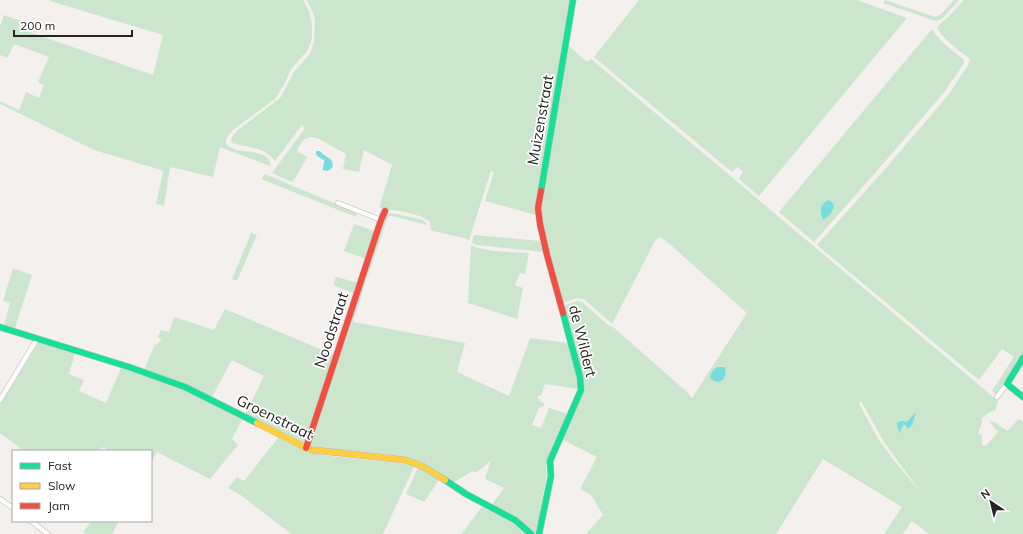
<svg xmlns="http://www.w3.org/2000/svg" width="1023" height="534" font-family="Mulish,sans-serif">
<rect width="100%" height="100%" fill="#f3f0ed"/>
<g fill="#cce6ce" fill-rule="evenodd">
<path d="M50,0H303L309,11L312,24V38L310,45L307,51L291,69L285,83L275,99L234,129C229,134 226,137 226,144C229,147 233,149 237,150C247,152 272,151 270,166L220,147L213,177L170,167L164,206L156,204L163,172L161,170L94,150L0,104V101L19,110L26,92L39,98L44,85L38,82L49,57L14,44L7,58L0,55V26L4,15L21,21L18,28L153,75L163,35L50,1Z"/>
<path d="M307,0H571L543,158L537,198L536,215L485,201L494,172L491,171L469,240L464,238L433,231L431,230L430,222C423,215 402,211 393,210C388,210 384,210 380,208V205L392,165L364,150L359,172L343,169L346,154L317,138C306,135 302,141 297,150L298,152L306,156L307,157L299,172L292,182L272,173L305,128L302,125L275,161C264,146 248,148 232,143L231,140L232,137L238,130L280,98L294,72L310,54L314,42L315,20L313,13Z"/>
<path d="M639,0H857L907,18L759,196L739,179L743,171L737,167L732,172L594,57Z"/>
<path d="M885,0L935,17L941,14L954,0H959L942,19L936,21L883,3Z"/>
<path d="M964,0H1023V354L996,394L992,391L1014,357L1002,349L979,380L817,245L886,168L949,94L968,65L970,59C961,52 940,37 937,27L950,15Z"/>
<path d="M932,29C939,41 953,51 964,60V63L945,91L882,165L814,242L779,212Z"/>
<path d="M569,46L587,62L591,59C727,173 862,287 998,401L995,411H992L982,418V423L978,433L981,434L982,437V445L986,446L998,432L989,421L995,422L1007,431L1019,419L1023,422V534H929L912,521L903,534H884L902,507L823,459L776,534H586L603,515L591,495L580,489L597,457L561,439L582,391L563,306L577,301L582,302L608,325L613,327L686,391L692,398L747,313L665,240L659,237L655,241L652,247L612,324L584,299L577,298L562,303L542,221L541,212L549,155ZM861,401L884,442L921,493L892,458L879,440L859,404Z"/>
<path d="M265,174L357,213L356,217L261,179Z"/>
<path d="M387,213L397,214L423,220L425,222L427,225L392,216H390L388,217L367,278L363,277L384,215Z"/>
<path d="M354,224L375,231L366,259L344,251Z"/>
<path d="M251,233L257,235L237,281L232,279Z"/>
<path d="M474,235L541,241L544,252L477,245L474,244L472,242Z"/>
<path d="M471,245C482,252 515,252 529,253L525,274L520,273L515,285L523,288L517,319L468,303Z"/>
<path d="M13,268L32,275L15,328L4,325L10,303L3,301Z"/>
<path d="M336,277L359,283L355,294L333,285Z"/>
<path d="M363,280L366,281L353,322L465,343L457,372L509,396L530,338L568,343L578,382V389L545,384L541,396L539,395L537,398L540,399L539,402L541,401L545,405L539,408L532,425L541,428L549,408L568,414L548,458L546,466L547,474L536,532L535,534L491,506L504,488L485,479L491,460C487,465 481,469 475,473L473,471L452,483L427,466L317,449L308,446Z"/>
<path d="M225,309L334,355L306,440L303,444L245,415L264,376L232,360L212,397L187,385L144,370L155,344L157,345L158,342H160L161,340L158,337L161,330L169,332L174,317L214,330Z"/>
<path d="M39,342L75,353L69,374L84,380L79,391L106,403L121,368L163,382L191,392L242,420L232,439L238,445L210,479L157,452L151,463V451H108L104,447L100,449L99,451H24L0,433V404Z"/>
<path d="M278,438L302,450L321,455L415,465L383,534H291L242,496L228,488L237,477L244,481Z"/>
<path d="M418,467L439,480L424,502L406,494Z"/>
<path d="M482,507L507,519L526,534H461Z"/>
<path d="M92,521H119L112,534H86L83,532Z"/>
</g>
<g fill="#76dcde">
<path d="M316,151H320C321,152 322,154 324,155C330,159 332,158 333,166L331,169L327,171L323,170C322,166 325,164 324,160C320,157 315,157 316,151Z"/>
<path d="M829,200L833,203L834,207C832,212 828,218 823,220C820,211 818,205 829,200Z"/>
<path d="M718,367H725C728,377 720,388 710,378C711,373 713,369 718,367Z"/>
<path d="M916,412L912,425L909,428H907L906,425H903L901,429L900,433L897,425V423L901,421L907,422Z"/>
</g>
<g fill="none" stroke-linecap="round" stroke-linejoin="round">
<g stroke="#bebbb9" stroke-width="5.5">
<g id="street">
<path d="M338,203L381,220"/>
<path d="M997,397L1007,384"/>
<path d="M0,400L37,339"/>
<path d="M0,499L13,508"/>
<path d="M31,521L48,534"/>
</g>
</g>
<g stroke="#bebbb9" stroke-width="7">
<g id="fast">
<path d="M541,191L573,0"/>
<path d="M0,327L129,367L185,387L257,423"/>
<path d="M1023,358L1007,384L1023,397"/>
<path d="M445,480L466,494L515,520L531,534"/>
<path d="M539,534L551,476L550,461L581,390L580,377L563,313"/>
</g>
</g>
<g stroke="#bebbb9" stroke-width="7">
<path id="slow" d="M257,423L306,448L313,450L405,460L422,466L445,480"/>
</g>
<g stroke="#bebbb9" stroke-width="7">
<g id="jam">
<path d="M541,191L538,208L540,224L547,255L563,313"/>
<path d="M306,448L381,220L385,211"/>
</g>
</g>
<use href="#street" stroke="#fdfdfc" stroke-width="4.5"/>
<use href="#fast" stroke="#16e098" stroke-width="6"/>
<use href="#slow" stroke="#ffcf43" stroke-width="6"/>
<use href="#jam" stroke="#f24e42" stroke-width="6"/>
</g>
<g text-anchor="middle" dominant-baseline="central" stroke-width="3.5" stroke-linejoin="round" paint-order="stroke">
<g font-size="15" fill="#252221" stroke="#fff">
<text transform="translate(540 120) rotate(-80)">Muizenstraat</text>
<text transform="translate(331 330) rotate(-72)">Noodstraat</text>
<text transform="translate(583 341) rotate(76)">de Wildert</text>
<text transform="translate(275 417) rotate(26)">Groenstraat</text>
</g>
</g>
<rect x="12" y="450" width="140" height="72" fill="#ffffff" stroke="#a8a7a6"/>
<rect x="20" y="463" width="20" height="6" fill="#16e098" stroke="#a8a7a6"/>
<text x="48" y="470" font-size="12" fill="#252221">Fast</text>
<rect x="20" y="483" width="20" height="6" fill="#ffcf43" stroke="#a8a7a6"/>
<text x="48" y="490" font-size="12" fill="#252221">Slow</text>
<rect x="20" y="503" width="20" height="6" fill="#f24e42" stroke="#a8a7a6"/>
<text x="48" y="510" font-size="12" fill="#252221">Jam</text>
<g transform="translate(991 502) rotate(325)" stroke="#ffffff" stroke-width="3" paint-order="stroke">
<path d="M0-3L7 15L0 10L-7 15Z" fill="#252221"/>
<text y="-6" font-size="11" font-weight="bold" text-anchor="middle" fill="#252221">N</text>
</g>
<path d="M14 30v6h118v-6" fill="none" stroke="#252221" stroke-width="2"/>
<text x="20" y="30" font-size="12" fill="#252221" stroke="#ffffff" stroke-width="3" paint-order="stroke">200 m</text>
</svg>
